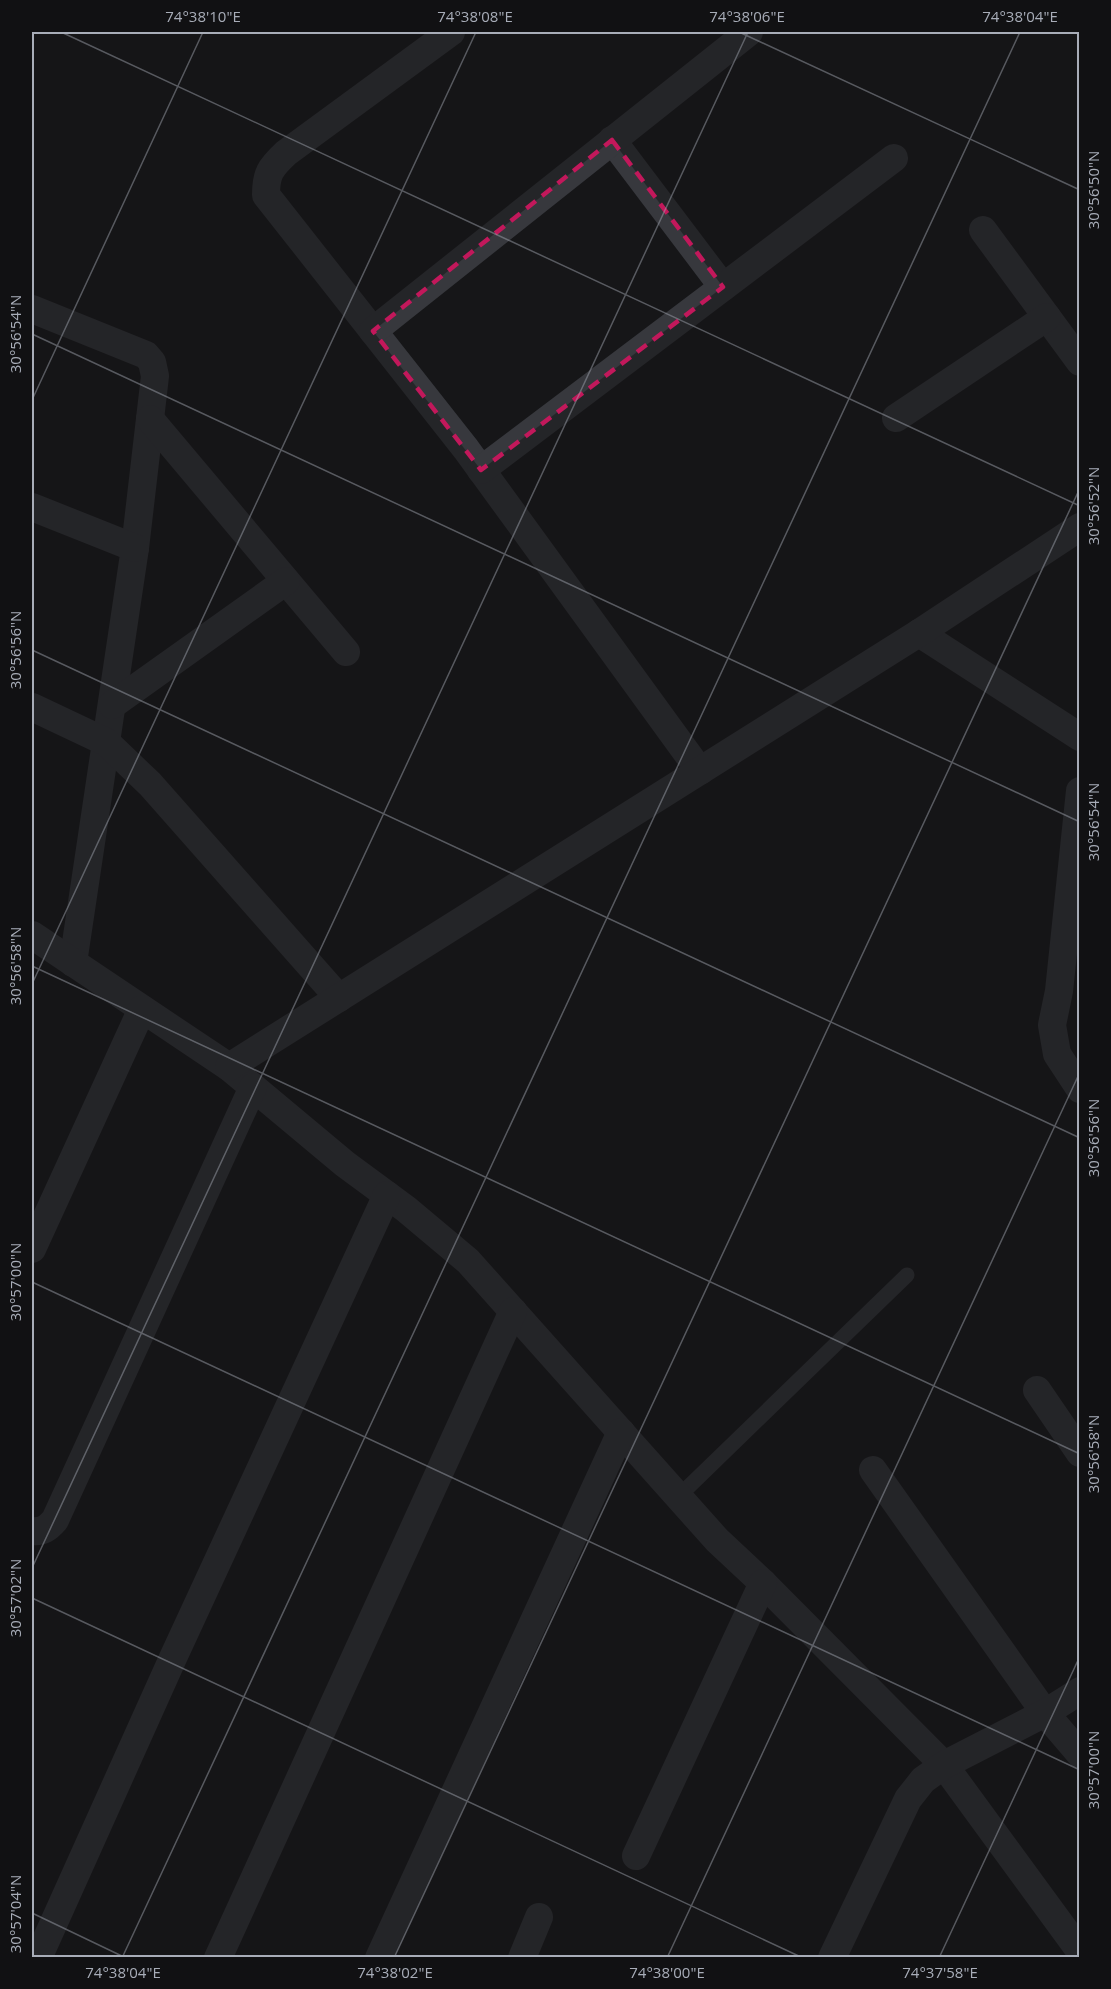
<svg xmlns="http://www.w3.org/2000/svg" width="1111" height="1989" font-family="'Open Sans',sans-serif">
<rect width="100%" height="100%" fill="#161618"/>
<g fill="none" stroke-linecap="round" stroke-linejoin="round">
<path stroke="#37383d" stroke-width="15" d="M678,1497L907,1275"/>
<g stroke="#37383d" stroke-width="28">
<path d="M451,32L286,153C270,168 266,174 266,195L466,449L700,771"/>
<path d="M612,140L723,287"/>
<path d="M983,230L1080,362"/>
<path d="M32,309L146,355L152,362L155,376L135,548L73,963"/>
<path d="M373,331L749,32"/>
<path d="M896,418L1047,317"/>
<path d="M150,419L346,652"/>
<path d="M481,470L894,158"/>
<path d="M32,507L135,548"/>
<path d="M919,633L1080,737"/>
<path d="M112,705L286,581"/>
<path d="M32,707L106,742L150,784L339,998"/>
<path d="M1080,791L1059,991L1052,1025L1057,1054L1080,1089"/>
<path d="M32,935L229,1067L345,1164L406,1209L468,1261L717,1540L763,1583L944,1765L1080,1951"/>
<path d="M229,1067L919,633L1080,527"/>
<path d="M32,1249L142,1009"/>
<path d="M1037,1390L1080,1453"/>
<path d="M873,1470L1045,1713L1080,1754"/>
<path d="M32,1531C43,1532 48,1528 55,1520L253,1087"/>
<path d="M636,1856L763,1583"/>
<path d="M38,1958L172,1660L387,1195"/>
<path d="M218,1958L513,1311"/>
<path d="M379,1958L621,1432"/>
<path d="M522,1958L539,1917"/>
<path d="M832,1958L908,1799L923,1780L944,1765L1045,1713L1080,1691"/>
</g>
</g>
<path d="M0 0H1111V1989H0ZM612,140L723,287L481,470L373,331Z" fill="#161618" fill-opacity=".55" fill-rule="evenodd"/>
<path fill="none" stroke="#c2185b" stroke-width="4.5" stroke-dasharray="12 8" stroke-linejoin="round" d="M612,140L723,287L481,470L373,331Z"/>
<path fill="none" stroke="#a8adb8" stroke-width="1.5" stroke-opacity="0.45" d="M61,32L1080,506M739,32L1080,190M32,334L1080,822M32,400L203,32M32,650L1080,1138M32,966L1080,1454M32,984L476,32M32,1282L1080,1770M32,1568L748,32M32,1598L803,1958M32,1913L126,1958M122,1958L1020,32M394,1958L1080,488M667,1958L1080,1072M939,1958L1080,1656"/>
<rect width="1111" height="1989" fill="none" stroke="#111113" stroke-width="66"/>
<rect x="33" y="33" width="1045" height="1923" fill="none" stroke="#a8adb8" stroke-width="2"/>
<g font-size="15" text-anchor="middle" fill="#a8adb8">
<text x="203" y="22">74°38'10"E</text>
<text x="475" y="22">74°38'08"E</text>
<text x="747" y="22">74°38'06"E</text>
<text x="1020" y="22">74°38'04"E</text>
<text transform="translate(1094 190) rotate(-90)" y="5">30°56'50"N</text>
<text transform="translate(16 334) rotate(-90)" y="5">30°56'54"N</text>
<text transform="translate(1094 506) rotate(-90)" y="5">30°56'52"N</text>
<text transform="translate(16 650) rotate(-90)" y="5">30°56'56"N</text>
<text transform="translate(1094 822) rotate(-90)" y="5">30°56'54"N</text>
<text transform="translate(16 966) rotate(-90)" y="5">30°56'58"N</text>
<text transform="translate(1094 1138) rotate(-90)" y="5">30°56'56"N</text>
<text transform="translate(16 1282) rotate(-90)" y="5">30°57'00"N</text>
<text transform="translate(1094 1454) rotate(-90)" y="5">30°56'58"N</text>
<text transform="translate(16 1598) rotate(-90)" y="5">30°57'02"N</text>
<text transform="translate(1094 1770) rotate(-90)" y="5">30°57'00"N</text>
<text transform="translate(16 1914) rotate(-90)" y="5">30°57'04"N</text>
<text x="123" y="1978">74°38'04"E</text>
<text x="395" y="1978">74°38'02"E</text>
<text x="667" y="1978">74°38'00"E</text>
<text x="940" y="1978">74°37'58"E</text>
</g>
</svg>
